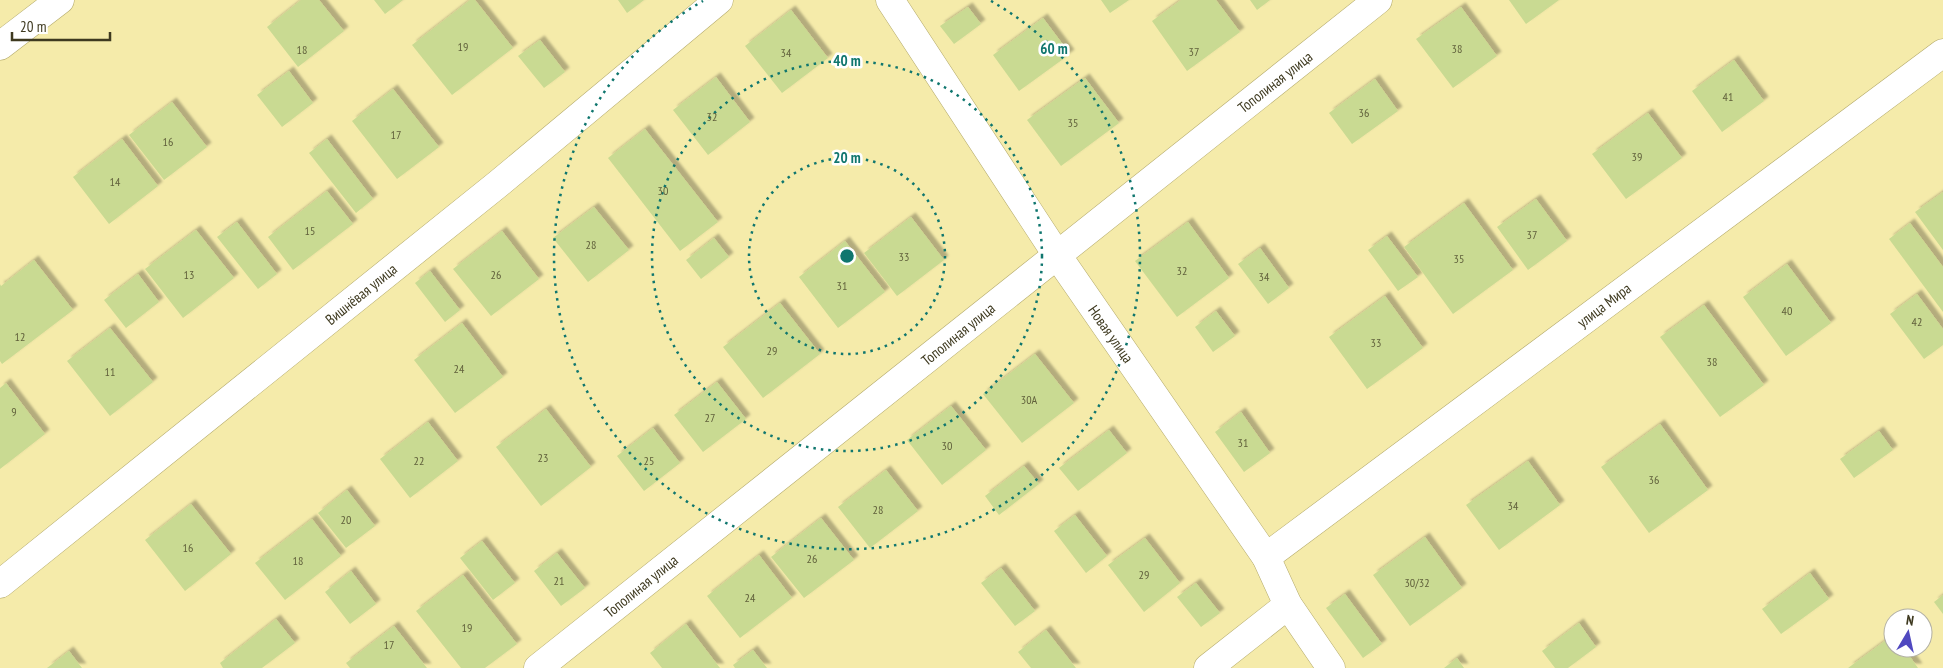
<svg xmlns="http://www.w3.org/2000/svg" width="1943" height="668" font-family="'PT Sans Narrow',sans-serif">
<defs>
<filter id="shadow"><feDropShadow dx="4.5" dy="-4.5" stdDeviation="1" flood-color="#0004"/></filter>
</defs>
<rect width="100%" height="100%" fill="#f5ebaa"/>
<g fill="#c9da92" filter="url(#shadow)">
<path d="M301,0H319L344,31L298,67L267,27Z"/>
<path d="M374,0H403L385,14Z"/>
<path d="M470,0H475L513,48L452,95L412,45Z"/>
<path d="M618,0H644L627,13Z"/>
<path d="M1101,0H1129L1110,13Z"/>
<path d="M1181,0H1216L1240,32L1187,71L1152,21Z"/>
<path d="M1250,0H1270L1257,10Z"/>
<path d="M1509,0H1559L1526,24Z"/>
<path d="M968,7L981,24L954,44L940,26Z"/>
<path d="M1461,7L1497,56L1453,88L1416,39Z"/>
<path d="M791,10L828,58L782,93L745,46Z"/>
<path d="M1043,18L1070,54L1019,91L993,55Z"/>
<path d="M540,40L565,72L544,88L518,56Z"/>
<path d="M1734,60L1764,101L1722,132L1692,91Z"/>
<path d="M289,71L313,103L282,127L257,95Z"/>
<path d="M716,77L750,122L708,155L673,110Z"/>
<path d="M1085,78L1119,123L1061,166L1027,120Z"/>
<path d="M1375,79L1398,111L1352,144L1329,113Z"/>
<path d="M393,89L439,147L397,179L352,121Z"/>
<path d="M172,102L207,147L164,180L129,135Z"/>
<path d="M1648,113L1682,158L1626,199L1592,154Z"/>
<path d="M645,129L718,222L680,251L608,158Z"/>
<path d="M122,139L158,186L109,224L73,177Z"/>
<path d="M327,139L373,199L356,213L309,153Z"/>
<path d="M327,191L353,224L293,270L268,237Z"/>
<path d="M1943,192V250L1915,212Z"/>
<path d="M1536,199L1567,241L1528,270L1497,227Z"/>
<path d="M1464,203L1513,270L1453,314L1404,247Z"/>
<path d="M594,207L629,250L588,282L553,238Z"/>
<path d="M911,217L944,260L897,296L864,253Z"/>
<path d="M237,222L277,274L258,289L217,237Z"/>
<path d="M1188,222L1229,278L1177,317L1135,261Z"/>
<path d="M1910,223L1943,267V312L1889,239Z"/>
<path d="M196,230L234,278L183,318L145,269Z"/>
<path d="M502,231L539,279L491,316L453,269Z"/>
<path d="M1387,236L1418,277L1398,291L1368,250Z"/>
<path d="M714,238L729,257L701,279L686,260Z"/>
<path d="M845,241L885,292L838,328L799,277Z"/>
<path d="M1260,248L1289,288L1268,304L1238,264Z"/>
<path d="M34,260L73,310L2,364L0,361V284L1,286Z"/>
<path d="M1787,264L1831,323L1786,356L1743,297Z"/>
<path d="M430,271L460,310L445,322L415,283Z"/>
<path d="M138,274L159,302L126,328L104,300Z"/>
<path d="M1917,294L1943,329V345L1924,359L1890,314Z"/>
<path d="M1385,296L1423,348L1367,389L1329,337Z"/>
<path d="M780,303L820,354L763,398L723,347Z"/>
<path d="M1704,305L1764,385L1720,417L1660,337Z"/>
<path d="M1216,311L1235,336L1213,352L1195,327Z"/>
<path d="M462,323L503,377L455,413L414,360Z"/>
<path d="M110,328L153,382L110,416L67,361Z"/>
<path d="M1035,354L1074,403L1022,443L983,394Z"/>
<path d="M717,382L746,419L703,452L674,415Z"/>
<path d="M6,383L45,434L0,469V388Z"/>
<path d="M951,406L986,450L942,485L907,440Z"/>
<path d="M546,409L591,467L541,506L496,447Z"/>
<path d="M1241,412L1270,453L1244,472L1215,432Z"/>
<path d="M428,422L458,461L410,498L380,459Z"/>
<path d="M1660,424L1708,490L1649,533L1601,467Z"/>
<path d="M653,428L680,463L644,491L617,456Z"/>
<path d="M1109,430L1127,453L1078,491L1059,468Z"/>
<path d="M1879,431L1893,450L1854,478L1840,459Z"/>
<path d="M1528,461L1560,505L1499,550L1466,505Z"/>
<path d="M1024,466L1039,484L999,515L985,496Z"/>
<path d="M886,470L918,511L870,548L838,507Z"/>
<path d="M347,490L375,526L346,548L318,513Z"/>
<path d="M191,504L231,554L185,591L145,540Z"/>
<path d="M1075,515L1107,556L1086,573L1054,531Z"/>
<path d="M821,518L854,560L804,598L771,557Z"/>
<path d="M312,519L341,556L285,600L255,563Z"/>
<path d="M1425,537L1462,588L1410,626L1373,575Z"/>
<path d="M1145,538L1180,583L1144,612L1108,565Z"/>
<path d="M482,541L515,583L493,600L460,558Z"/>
<path d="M557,553L585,588L561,606L534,571Z"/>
<path d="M759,555L792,598L740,638L707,596Z"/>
<path d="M1001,568L1035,611L1015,626L981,583Z"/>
<path d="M351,571L376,604L350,624L325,592Z"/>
<path d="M1810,573L1829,599L1781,634L1762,609Z"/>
<path d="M463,575L517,644L485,668H461L416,611Z"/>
<path d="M1196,583L1220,613L1201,627L1177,597Z"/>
<path d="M1345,594L1382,644L1363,658L1326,608Z"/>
<path d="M1943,595V614L1934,602Z"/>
<path d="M276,619L295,643L262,668H223L220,663Z"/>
<path d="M1579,623L1596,647L1568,668H1555L1542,651Z"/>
<path d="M686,624L720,668H662L650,653Z"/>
<path d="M394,626L427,668H350L346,663Z"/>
<path d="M1046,630L1076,668H1031L1018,652Z"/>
<path d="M1893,635V648H1904L1918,668H1848Z"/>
<path d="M753,650L767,668H735L733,665Z"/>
<path d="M69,651L82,668H47Z"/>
<path d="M1457,658L1464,668H1444Z"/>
</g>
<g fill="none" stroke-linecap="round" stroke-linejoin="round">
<g stroke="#b4aa6b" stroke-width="29">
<g id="street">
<path d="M890,0L1057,255L1266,557L1288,605L1331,668"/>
<path d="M0,46L60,0"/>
<path d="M1266,557L1943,53"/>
<path d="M0,584L498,184L719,0"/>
<path d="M538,668L1378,0"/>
<path d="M1208,668L1288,605"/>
</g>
</g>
<use href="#street" stroke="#fff" stroke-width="28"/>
</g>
<g fill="none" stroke="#0f766e" stroke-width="2.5" stroke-dasharray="2.5 5">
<circle cx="847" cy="256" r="98"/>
<circle cx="847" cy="256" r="195"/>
<path d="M991 1A293 293 0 1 1 703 1"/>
</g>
<g text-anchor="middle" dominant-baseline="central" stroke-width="5" stroke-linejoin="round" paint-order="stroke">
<g font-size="12" fill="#61613c">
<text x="463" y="46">19</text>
<text x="1457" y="48">38</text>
<text x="302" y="49">18</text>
<text x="1194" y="51">37</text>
<text x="786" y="52">34</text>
<text x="1728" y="96">41</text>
<text x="1364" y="112">36</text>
<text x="712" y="116">32</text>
<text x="1073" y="122">35</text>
<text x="396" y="134">17</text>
<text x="168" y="141">16</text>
<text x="1637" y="156">39</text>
<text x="115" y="181">14</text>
<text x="663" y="190">30</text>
<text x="310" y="230">15</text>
<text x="1532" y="234">37</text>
<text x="591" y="244">28</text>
<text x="904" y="256">33</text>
<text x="1459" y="258">35</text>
<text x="1182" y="270">32</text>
<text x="189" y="274">13</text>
<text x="496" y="274">26</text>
<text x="1264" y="276">34</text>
<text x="842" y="285">31</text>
<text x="1787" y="310">40</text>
<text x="1917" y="321">42</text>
<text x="20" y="336">12</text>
<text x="1376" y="342">33</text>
<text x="772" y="350">29</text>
<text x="1712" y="361">38</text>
<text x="459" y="368">24</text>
<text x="110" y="371">11</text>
<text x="1029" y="399">30А</text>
<text x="14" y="411">9</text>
<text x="710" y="417">27</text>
<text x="1243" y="442">31</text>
<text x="947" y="445">30</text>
<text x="543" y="457">23</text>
<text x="419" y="460">22</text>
<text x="649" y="460">25</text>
<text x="1654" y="479">36</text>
<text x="1513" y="505">34</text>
<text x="878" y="509">28</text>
<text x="346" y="519">20</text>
<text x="188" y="547">16</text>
<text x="812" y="558">26</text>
<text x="298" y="560">18</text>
<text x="1144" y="574">29</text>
<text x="559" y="580">21</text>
<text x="1417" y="582">30/32</text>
<text x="750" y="597">24</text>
<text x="467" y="627">19</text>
<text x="389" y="644">17</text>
</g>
<g font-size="15" fill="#3e391f" stroke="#fff">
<text transform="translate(1275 82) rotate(-38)">Тополиная улица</text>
<text transform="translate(361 294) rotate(-39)">Вишнёвая улица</text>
<text transform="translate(1604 305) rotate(-37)">улица Мира</text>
<text transform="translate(958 334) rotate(-39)">Тополиная улица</text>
<text transform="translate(1111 334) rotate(55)">Новая улица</text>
<text transform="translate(641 586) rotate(-39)">Тополиная улица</text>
</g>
</g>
<circle cx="847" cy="256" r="8" fill="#0f766e" stroke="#fff" stroke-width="2.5"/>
<g font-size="15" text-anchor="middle" font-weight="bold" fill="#0f766e" stroke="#fff" stroke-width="5" stroke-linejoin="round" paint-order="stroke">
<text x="1054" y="54">60 m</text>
<text x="847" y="66">40 m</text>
<text x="847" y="163">20 m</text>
</g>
<g transform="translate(1908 633) rotate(9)"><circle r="24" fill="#ffffff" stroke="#b2b0a5"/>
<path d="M0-4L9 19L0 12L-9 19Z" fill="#5049c0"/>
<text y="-8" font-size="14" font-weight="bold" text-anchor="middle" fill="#3e391f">N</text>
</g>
<path d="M12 32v8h98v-8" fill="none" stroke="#3e391f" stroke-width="2.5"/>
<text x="20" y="32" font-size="15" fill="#3e391f" stroke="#ffffff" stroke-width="4" paint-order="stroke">20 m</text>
</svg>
